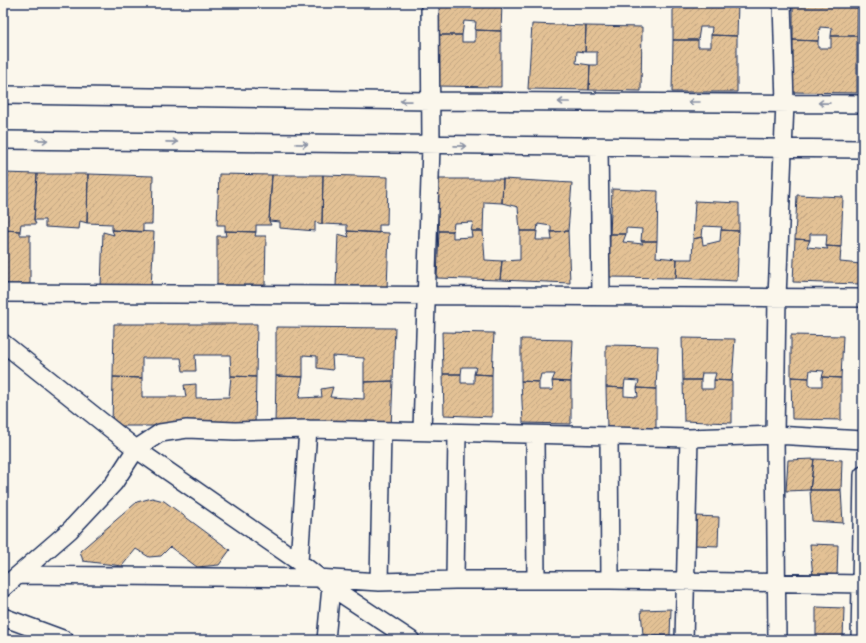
<svg xmlns="http://www.w3.org/2000/svg" width="866" height="643" font-family="'Balsamiq Sans',sans-serif">
<style>
.building{fill:url(#building-hatch);stroke:#1b2f5e}
.lines{fill:none;stroke-linecap:round;stroke-linejoin:round}
.street-casing{stroke:#1b2f5e;stroke-width:20}
.street{stroke:#fbf7ec;stroke-width:17}
.oneway{stroke:#8b93a5}
</style>
<defs>
<pattern id="building-hatch" width="6" height="6" patternUnits="userSpaceOnUse"><rect width="6" height="6" fill="#e3c195"/><path d="M-1 1l2-2M0 6l6-6M5 7l2-2" fill="none" stroke="#c2a683"/></pattern>
</defs>
<rect width="100%" height="100%" fill="#fbf7ec"/>
<filter id="ink" filterUnits="userSpaceOnUse"><feTurbulence type="fractalNoise" baseFrequency=".025" numOctaves="2"/><feDisplacementMap in="SourceGraphic" scale="8" xChannelSelector="R" yChannelSelector="G"/><feConvolveMatrix kernelMatrix="1 2 1 2 8 2 1 2 1" color-interpolation-filters="sRGB"/></filter>
<g filter="url(#ink)">
<path class="building" d="M437 3H502L501 31 475 30 476 22 464 21 462 35H437Z
M673 3H738L737 36 711 35 712 27H700L698 40H673Z
M793 3H858L857 36H831L832 28 820 27 818 41 793 40Z
M532 24 586 26 585 52 577 51 576 63 590 65 589 90 528 89Z
M586 26 642 27 641 91 589 90 590 65H597V52H585Z
M475 30 501 31V87L436 86 437 35H462V42H475Z
M711 35 737 36V92H672L673 40H698V47H711Z
M831 36H857V93L792 92 793 40 818 41V48H831Z
M3 173 37 174 34 220 36 224H21L20 231 3 230Z
M37 174H88L87 223 80 221 79 229 45 227V220H34Z
M88 174 153 176 152 224H143V232L112 230V224L87 223Z
M219 174 272 175 269 221 271 225H256V232L225 231V225H217Z
M272 175H323L322 224 315 222V231L280 228V222L269 221Z
M323 175 388 177 387 225H379V233L347 231V225L322 224Z
M434 179H503L502 203 484 202 483 231H471L473 222 454 223 453 231H439Z
M503 179 572 183 568 231 551 232V226L538 224 537 231H520L518 207 502 203Z
M612 189 658 191 657 241H641L642 229 626 228V234H610Z
M797 195 843 197 841 247 826 246 827 234H810V240L795 239Z
M695 201 739 203V231L721 230 722 227 703 226 702 237 693 239Z
M3 230 20 231V235H30V284H3Z
M112 230 154 232 151 288 101 286 103 232 114 235Z
M721 230 739 231 737 281 676 278 677 259H692L693 239 702 237 703 245 720 241Z
M225 231 256 232 255 236H266L265 286 217 285V236H226Z
M347 231 389 233 387 289 336 287 338 234 349 237Z
M439 231H453V238L472 237 471 231H483L485 260 502 261 500 280 437 278Z
M520 231H537L536 240H552L551 232 568 231 570 283 500 280 502 261 520 260Z
M610 234H626L623 242 643 244 641 241H657L656 257 677 259 676 278 609 277Z
M795 239 810 240 807 247 828 249 826 246 841 247 840 262 861 264 860 284 793 282Z
M861 264H863V284H860Z
M114 324H257L256 377 231 376 230 355H195L196 371H183L181 358H142V378L113 377Z
M276 327 395 328 393 381 364 382V358L332 356 333 370 317 368V356L303 355V377L276 376Z
M442 332 494 333 492 375 474 374 476 367H462L461 374H443Z
M791 335 843 336 841 378 822 377 824 371 810 370 809 378 791 377Z
M682 338 735 339 732 381 714 380 716 373H702L701 380H683Z
M521 339 573 340 571 382 552 381 555 374H541L539 382 521 381Z
M606 345 658 346 656 389 637 388 639 381 625 380 624 388 606 387Z
M443 374H461V383H474V374L492 375V417L444 415Z
M231 376 256 377 255 426H112L113 377 142 378V397H186L184 385 196 384V398L229 397Z
M276 376 303 377 299 398 322 397 321 389 333 387 330 397 364 399V382L393 381 391 428 275 424Z
M791 377 809 378V386H822V377L841 378V420L792 419Z
M683 380H701V389H714V380L732 381V423L684 421Z
M521 381 539 382V390H553L552 381 571 382V424L523 423Z
M606 387 624 388V396L638 397 637 388 656 389V430L607 429Z
M814 459 842 460 841 490H810Z
M814 459 810 490 786 491 788 460Z
M810 490H841L843 523 812 521Z
M152 498 164 501 230 550 219 565 197 567 170 547 161 556 149 557 136 549 122 566 83 561 80 551 137 502Z
M695 516 719 517 718 546 694 545Z
M810 544 838 545 837 577H813Z
M816 607 844 608 843 639 816 638Z
M671 609 670 636 643 635 641 610Z"/>
<g class="lines">
<defs>
<path id="street" d="M3 95 431 101 863 104
M3 140 863 149
M599 147 601 296
M3 293 863 298
M3 343 136 449 299 562 331 587 411 640
M422 431 431 146 430 3
M535 435 536 580
M609 436 610 580
M299 562 308 429
M19 575 317 578 379 582 455 580H610L863 584
M455 580 457 433
M379 582 382 432
M3 588 70 530 114 483 136 449 160 433 187 429 235 431 308 429 609 436 689 438 775 435 863 440
M3 617 65 640
M326 640 331 587
M684 640 689 438
M777 640 775 435 777 297 785 103 782 3
M860 640 863 475"/>
</defs>
<use href="#street" class="street-casing"/>
<use href="#street" class="street"/>
</g>
<defs><path id="oneway-shaft" d="M-6 0H5M1.5-3L5.5 0L1.5 3" fill="none" stroke-width="1.6" stroke-linecap="round" stroke-linejoin="round"/></defs>
<g class="oneway">
<use href="#oneway-shaft" transform="translate(406 101) rotate(-179)"/>
<use href="#oneway-shaft" transform="translate(564 102) rotate(-180)"/>
<use href="#oneway-shaft" transform="translate(694 102) rotate(-180)"/>
<use href="#oneway-shaft" transform="translate(824 103) rotate(-179)"/>
<use href="#oneway-shaft" transform="translate(42 140) rotate(1)"/>
<use href="#oneway-shaft" transform="translate(172 142) rotate(1)"/>
<use href="#oneway-shaft" transform="translate(302 144) rotate(1)"/>
<use href="#oneway-shaft" transform="translate(460 146) rotate(1)"/>
</g>
</g>
<rect width="866" height="643" fill="none" stroke="#fbf7ec" stroke-width="16"/>
<rect x="8" y="8" width="850" height="627" fill="none" stroke="#1b2f5e" stroke-width="1.5" filter="url(#ink)"/>
</svg>
